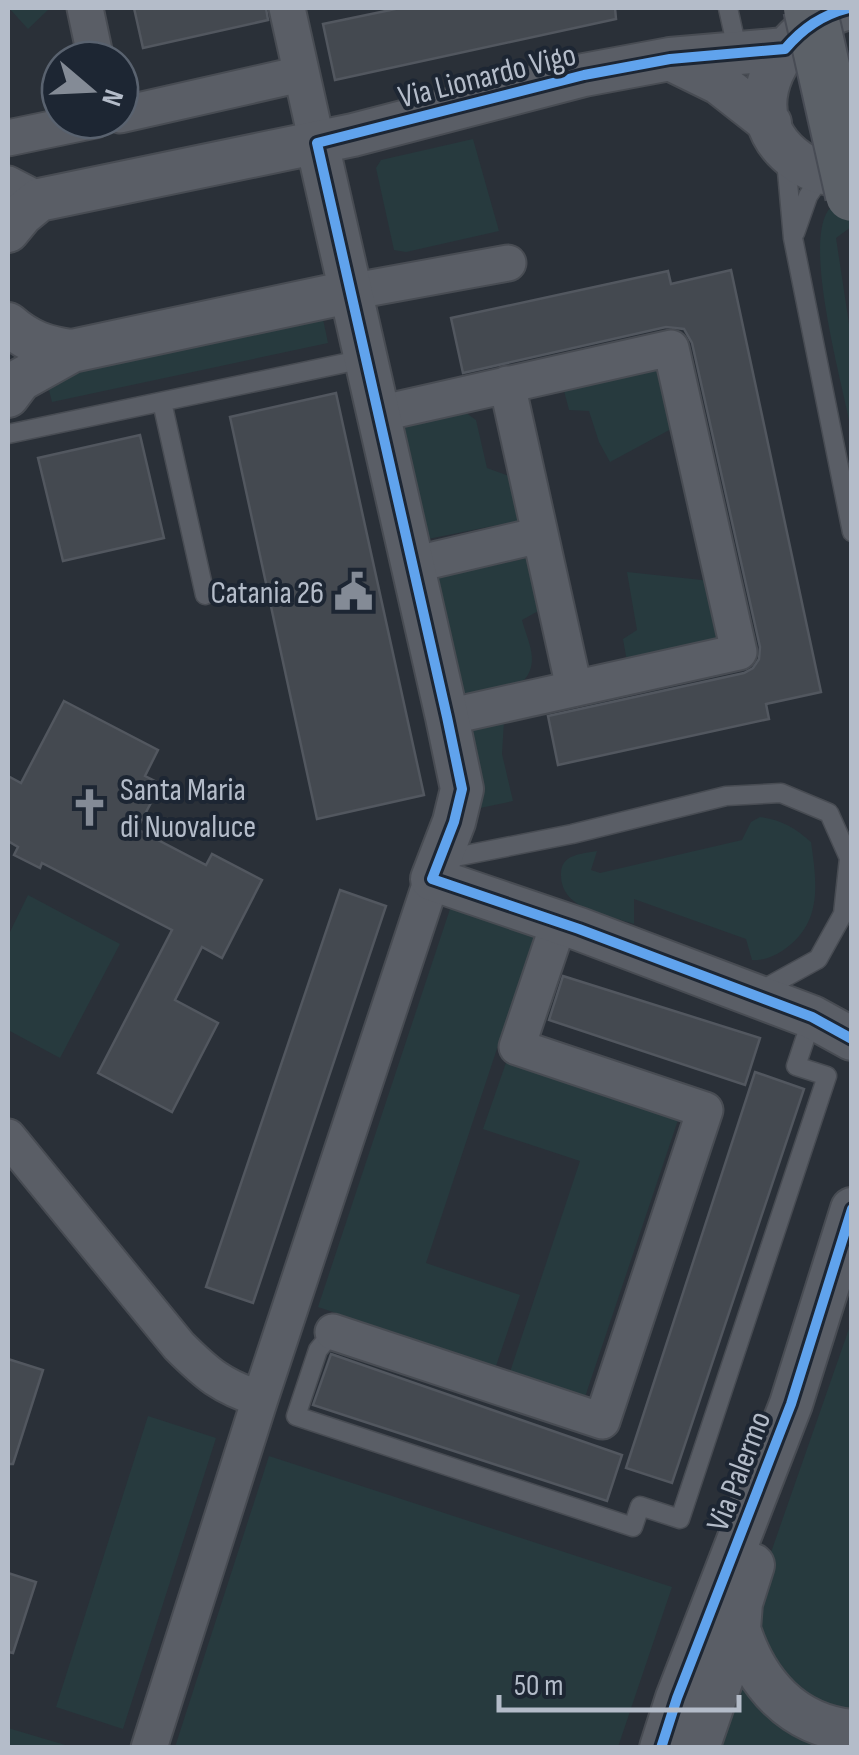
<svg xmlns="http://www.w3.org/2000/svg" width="859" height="1755" font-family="'Sofia Sans Condensed',sans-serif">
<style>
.green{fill:#273a3e}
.building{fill:#444950;stroke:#52575f;stroke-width:2.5}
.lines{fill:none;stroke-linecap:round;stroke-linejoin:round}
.service-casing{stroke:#484c53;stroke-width:21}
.minor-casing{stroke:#484c53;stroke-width:39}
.tertiary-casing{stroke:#484c53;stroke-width:46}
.service{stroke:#5a5e66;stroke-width:18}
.minor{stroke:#5a5e66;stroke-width:35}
.tertiary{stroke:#5a5e66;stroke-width:42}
.primary-bridge-casing{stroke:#484c55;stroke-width:56;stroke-linecap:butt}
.primary-bridge{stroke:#5c6168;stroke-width:52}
.cycleway-casing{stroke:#1d2633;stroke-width:16}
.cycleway{stroke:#60a3ed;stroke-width:10}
.labels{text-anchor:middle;stroke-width:8;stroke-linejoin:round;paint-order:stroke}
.street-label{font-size:32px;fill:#b4bcc9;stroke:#1d2633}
.poi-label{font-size:32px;fill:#b4bcc9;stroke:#1d2633;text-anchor:end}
</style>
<rect width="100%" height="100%" fill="#2a3038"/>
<path class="green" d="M9 8H49V9L28 29Z
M473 139 499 231 406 252 394 250 376 168 381 160Z
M851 200V227L836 238 851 337V429C842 382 806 255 826 214 831 204 841 202 851 200Z
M323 319 328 343 52 402 46 378Z
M658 362 673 428 610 462 599 442 589 411 569 410 562 383Z
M459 408 476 420 487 468 509 476 518 521 428 539 401 419Z
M527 558 540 610 522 620C525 632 532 647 532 659 531 695 489 694 463 699L436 578Z
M627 572 711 581 718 636 708 645 627 662 623 639 637 630Z
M504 721 502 754 513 801 480 808 468 725Z
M760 817C782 820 795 828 811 842 817 884 823 924 782 951 772 957 763 961 752 960L746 939 634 899V924C607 915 560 910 561 874 561 854 581 854 597 851L591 870 600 873 742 840 751 822Z
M28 895 120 944 60 1058 8 1030V936Z
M451 906 535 934 426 1263 520 1295 496 1366 318 1307Z
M509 1054 681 1111 585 1397 510 1372 580 1161 483 1129Z
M851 1323V1718L810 1705 754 1640 761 1581Z
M148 1416 216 1438 123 1729 56 1707Z
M269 1456 672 1587 618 1747H175Z
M738 1667 851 1748H711Z
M8 1728 72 1747H8Z"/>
<path class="building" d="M134 8H266L268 20 143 48Z
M400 8H615L616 19 335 80 323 24Z
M731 270 821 692 766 704 769 719 558 765 548 716 744 673 753 668 759 659 760 647 692 343 684 329 666 327 463 373 451 318 668 271 671 284Z
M336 393 424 795 317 819 230 417Z
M140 435 164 538 63 561 38 458Z
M64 701 158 750 145 776 161 784 137 829 206 865 212 854 262 880 222 958 202 947 175 1000 218 1023 172 1112 98 1073 172 930 42 863 40 868 14 855 18 847 8 841V776L21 783Z
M340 890 386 906 253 1303 206 1287Z
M563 976 760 1038 745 1085 549 1020Z
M755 1072 804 1089 672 1483 626 1468Z
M331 1354 622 1455 607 1501 313 1405Z
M8 1359 43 1370 13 1464H8Z
M8 1573 36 1582 13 1653 8 1652Z"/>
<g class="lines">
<defs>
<path id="service" d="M728 8 738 53
M786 160 793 238 852 532
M795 233 808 196 822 175
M162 402 205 595
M8 434 364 359
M440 860 572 834 726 796 781 793 829 813 849 858 843 914 818 959 771 985
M333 1332 318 1350 296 1416 633 1527 640 1506 680 1519 827 1076 796 1066 812 1018"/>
<path id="minor" d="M85 8 96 60
M287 8 317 143
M120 115 301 74
M8 138 95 120
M8 184 39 200
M349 292 508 263
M507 384 574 688
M378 414 671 348 739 652 447 717
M412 565 540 535
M8 1137 179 1346C207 1374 221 1386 260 1399
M333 1332 602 1421 705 1110 517 1047 559 922
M149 1748 260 1399 432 879"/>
<path id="tertiary" d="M849 8C782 25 728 113 799 162 816 173 832 177 852 173
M670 59 719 83 770 123
M317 143 447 717 462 789 454 822 432 879 579 929 812 1017 852 1039
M8 231 22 214 39 200 353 135 584 75 670 59 785 49
M8 324C27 341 46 348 72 351L349 292
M8 396 20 380 72 351
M739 1629C756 1683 792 1725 852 1731
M661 1748 677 1698 791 1404 852 1209
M698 1748 739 1629 741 1603 753 1565"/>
</defs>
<use href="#service" class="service-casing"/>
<use href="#minor" class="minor-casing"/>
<use href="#tertiary" class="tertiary-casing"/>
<use href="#service" class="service"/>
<use href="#minor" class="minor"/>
<use href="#tertiary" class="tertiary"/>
<defs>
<path id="primary-bridge" d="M810 8 852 195"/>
</defs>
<use href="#primary-bridge" class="primary-bridge-casing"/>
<use href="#primary-bridge" class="primary-bridge"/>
<defs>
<path id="cycleway" d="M849 8C822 15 803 28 785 49L670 59 584 75 317 143 447 717 462 789 454 822 432 879 579 929 812 1017 852 1039
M661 1748 677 1698 791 1404 852 1209"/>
</defs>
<use href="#cycleway" class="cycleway-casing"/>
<use href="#cycleway" class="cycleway"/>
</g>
<defs>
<symbol id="civic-bare" viewBox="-9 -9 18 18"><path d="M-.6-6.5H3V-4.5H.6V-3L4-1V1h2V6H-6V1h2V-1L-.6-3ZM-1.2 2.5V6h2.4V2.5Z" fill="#848b96" stroke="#1d2633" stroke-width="2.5" paint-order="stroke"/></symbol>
<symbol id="church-bare" viewBox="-9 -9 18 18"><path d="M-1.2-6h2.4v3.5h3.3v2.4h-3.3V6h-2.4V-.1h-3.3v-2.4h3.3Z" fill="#848b96" stroke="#1d2633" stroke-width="2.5" paint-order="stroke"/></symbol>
</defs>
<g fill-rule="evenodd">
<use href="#civic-bare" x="326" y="564" width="55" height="55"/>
<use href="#church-bare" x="62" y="780" width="55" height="55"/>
</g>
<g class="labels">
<g class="street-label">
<text transform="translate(487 75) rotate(-14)" y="11">Via Lionardo Vigo</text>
<text transform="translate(738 1471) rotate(-69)" y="11">Via Palermo</text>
</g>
<g class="poi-label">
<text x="324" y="603">Catania 26</text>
<text x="120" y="800" text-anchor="start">Santa Maria<tspan x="120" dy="37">di Nuovaluce</tspan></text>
</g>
</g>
<rect width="859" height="1755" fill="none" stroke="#b4bcc9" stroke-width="20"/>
<g transform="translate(90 90) rotate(109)"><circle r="48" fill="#1d2633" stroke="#59626f" stroke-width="2.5"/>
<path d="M0-8L18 38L0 25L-18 38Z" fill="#848b96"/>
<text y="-15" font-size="28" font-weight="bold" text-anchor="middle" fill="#b4bcc9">N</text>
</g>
<path d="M499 1695v15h240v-15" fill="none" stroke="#b4bcc9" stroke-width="5"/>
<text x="514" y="1695" font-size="30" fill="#b4bcc9" stroke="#1d2633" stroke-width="8" paint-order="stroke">50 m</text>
</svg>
